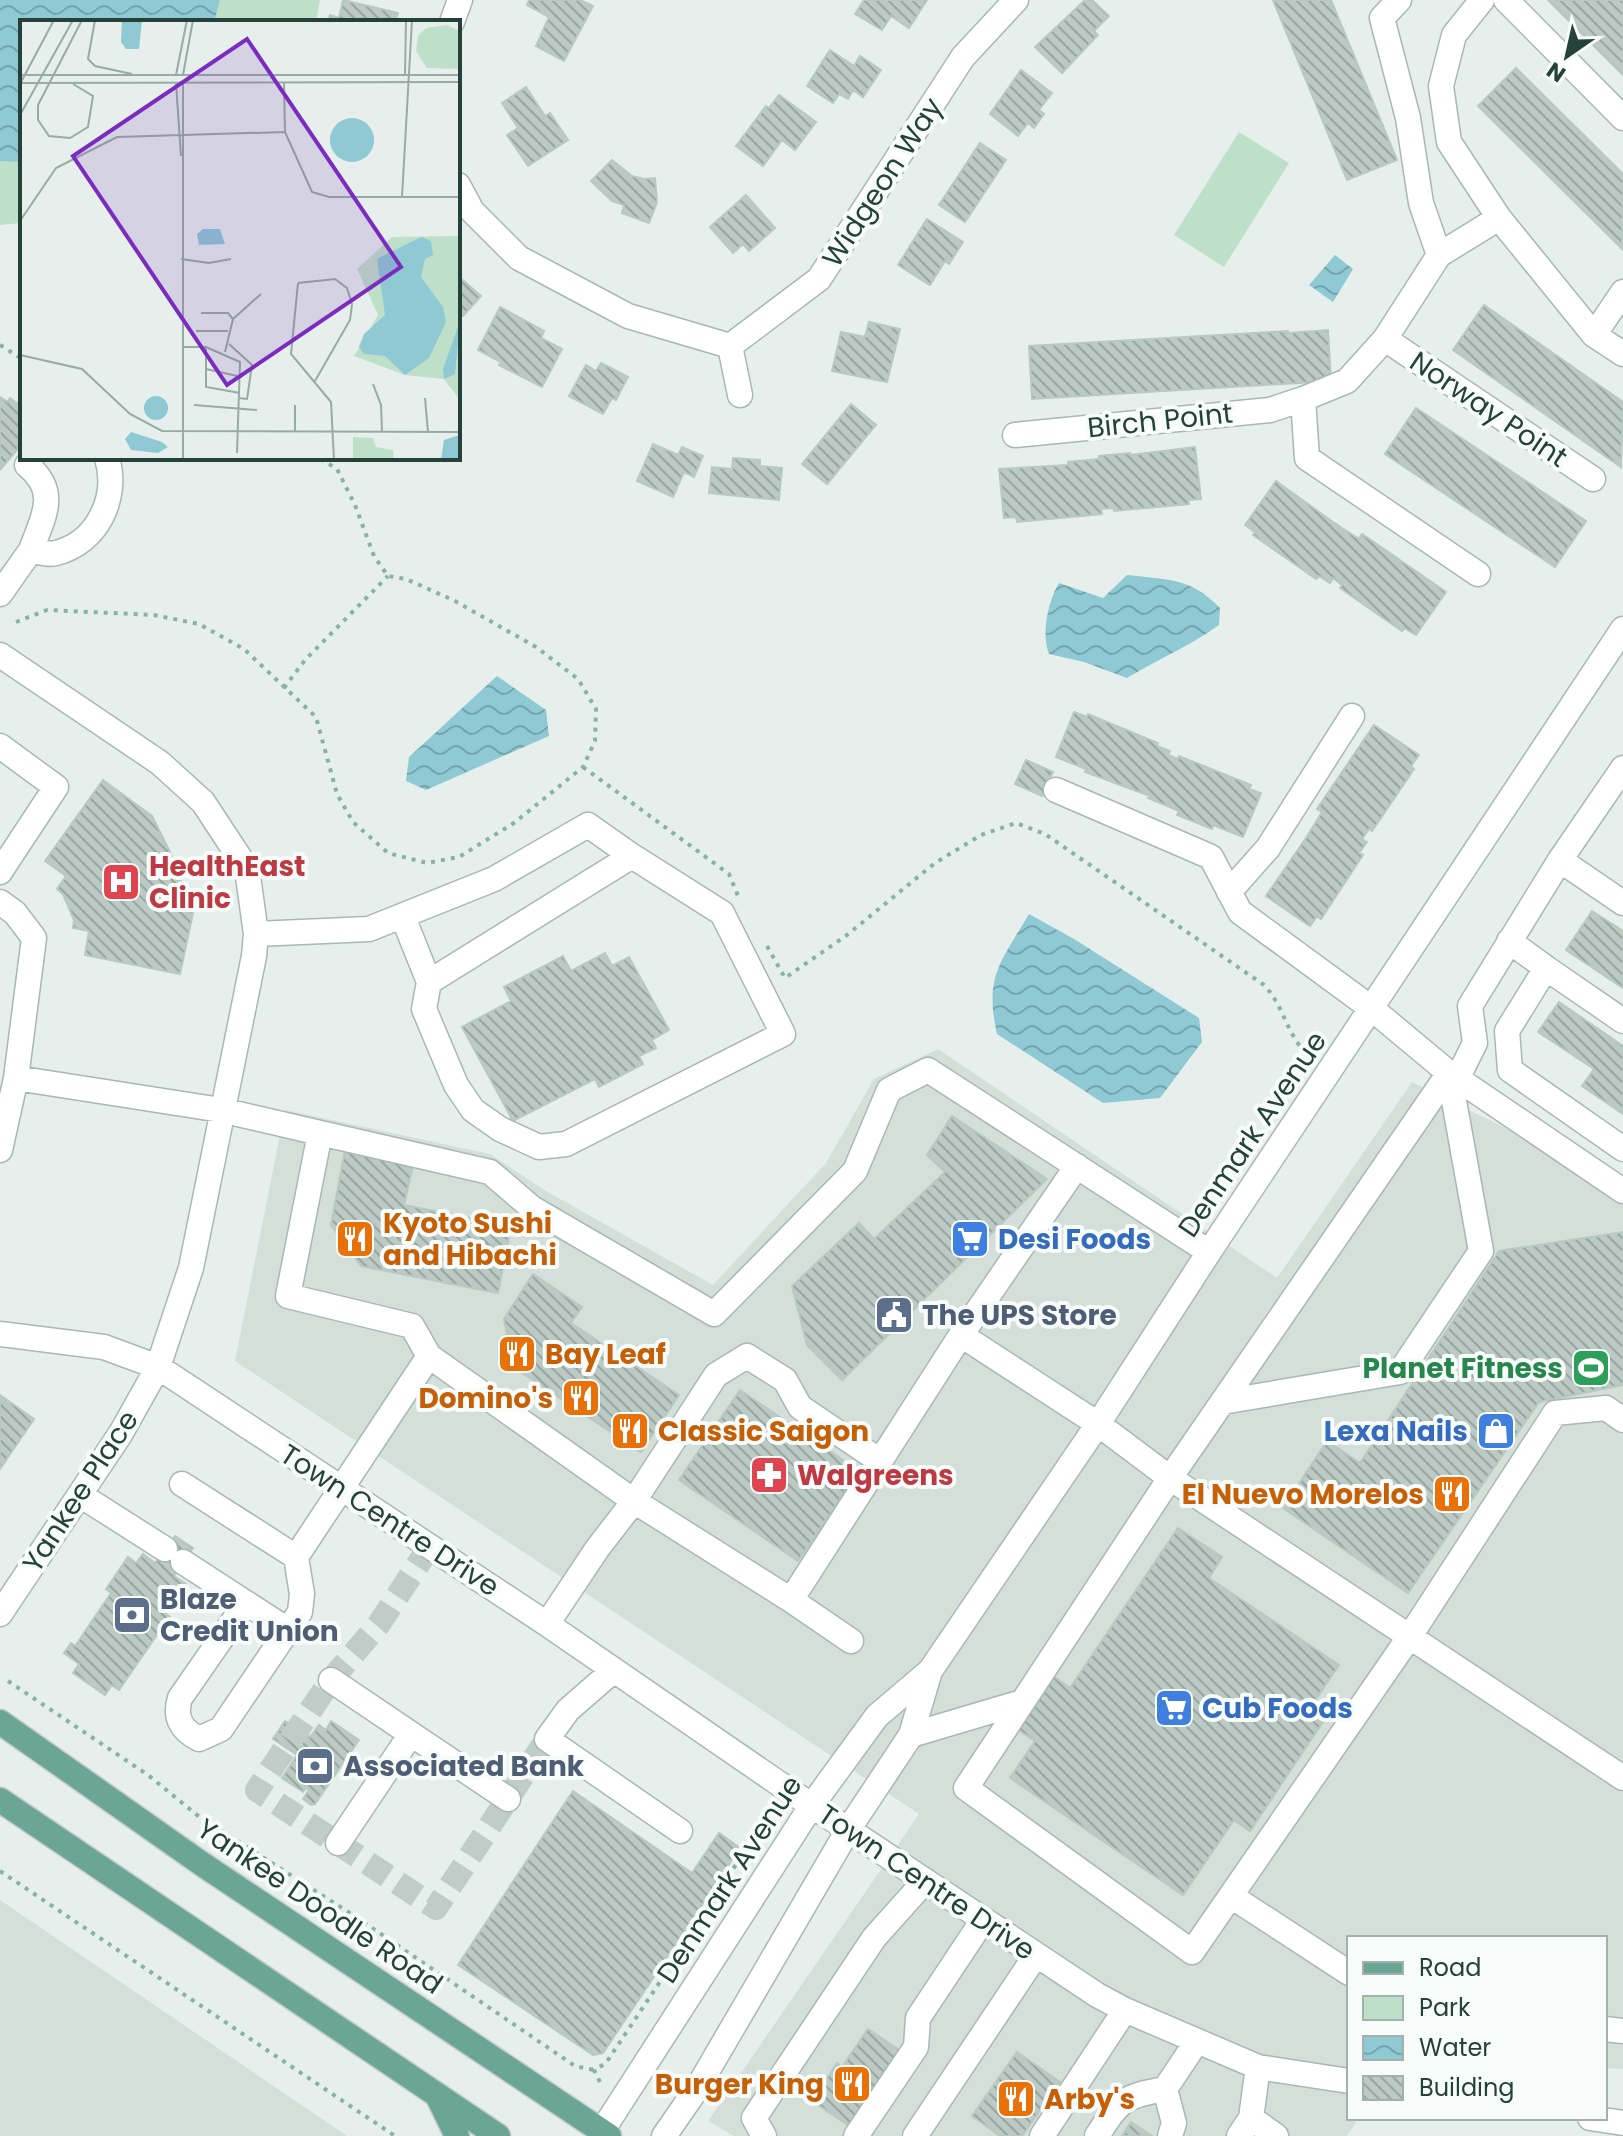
<svg xmlns="http://www.w3.org/2000/svg" width="1623" height="2136" font-family="Poppins,sans-serif">
<style>
.built{fill:#d4dfda}
.green{fill:#bfe0c8}
.water{fill:url(#water-waves)}
.building{fill:url(#building-back-hatch);stroke:#b8c9c2;stroke-width:2}
.lines{fill:none;stroke-linecap:round;stroke-linejoin:round}
.minor-tunnel{stroke:#bfccc8;stroke-width:24;stroke-dasharray:24 12;stroke-linecap:butt}
.minor-casing{stroke:#a8b8b2;stroke-width:27}
.major-casing{stroke:#c2cac8;stroke-width:27}
.path{stroke:#86b3a5;stroke-width:4;stroke-dasharray:4 6;stroke-linecap:butt}
.minor{stroke:#fff;stroke-width:24}
.major{stroke:#6aa596;stroke-width:24}
.labels{text-anchor:middle;stroke-width:8;stroke-linejoin:round;paint-order:stroke}
.street-label{font-size:28px;fill:#24423a;stroke:#f7fbf9}
.health-label{font-size:28px;font-weight:bold;fill:#be3a42;stroke:#f7fbf9;text-anchor:start}
.food-label{font-size:28px;font-weight:bold;fill:#c56008;stroke:#f7fbf9;text-anchor:start}
.shop-label{font-size:28px;font-weight:bold;fill:#366cbe;stroke:#f7fbf9;text-anchor:start}
.service-label{font-size:28px;font-weight:bold;fill:#4e5e75;stroke:#f7fbf9;text-anchor:start}
.leisure-label{font-size:28px;font-weight:bold;fill:#27864d;stroke:#f7fbf9;text-anchor:end}
.inset-road{fill:none;stroke:#98aaa4;stroke-width:2}
.view{fill:#7b2cbf;fill-opacity:0.15;stroke:#7b2cbf;stroke-width:4}
.inset-edge{fill:none;stroke:#24423a;stroke-width:4}
</style>
<defs>
<pattern id="water-waves" width="16" height="10" patternUnits="userSpaceOnUse" patternTransform="scale(2)"><rect width="16" height="10" fill="#8ec9d4"/><path d="M0 5q4-4 8 0t8 0" fill="none" stroke="#74a5ad"/></pattern>
<pattern id="building-back-hatch" width="6" height="6" patternUnits="userSpaceOnUse" patternTransform="scale(2)"><rect width="6" height="6" fill="#bbcac4"/><path d="M-1 5l2 2M0 0l6 6M5-1l2 2" fill="none" stroke="#98a6a0"/></pattern>
</defs>
<rect width="100%" height="100%" fill="#e6efeb"/>
<path class="built" d="M938 1049 1277 1278 1412 1082 1623 1186V2069L1605 2068V1938H1349V2118H1359L1347 2136H734L708 2121 919 1814 235 1361 285 1110 490 1154 546 1191 713 1285 826 1163 874 1079Z
M0 1900 347 2136H0Z"/>
<path class="green" d="M0 0H320L316 22H22V223L0 225Z
M1239 132 1289 163 1224 267 1174 235Z"/>
<path class="water" d="M0 0H220L214 22H22V162L0 161Z
M1335 255 1353 269 1333 302 1309 285Z
M1127 575C1168 580 1190 577 1220 608L1219 625C1190 646 1158 659 1127 678L1084 662 1049 654C1041 634 1048 601 1059 583L1103 598Z
M497 676 546 710 549 736 426 790 406 781 409 757Z
M1029 914 1074 939 1199 1018 1202 1042 1160 1098 1103 1103 997 1034C984 976 1001 962 1029 914Z"/>
<path class="building" d="M343 0 398 13 395 22H328L330 15 339 18Z
M529 0H580L593 6 564 61 536 46 549 17 527 5Z
M864 0H927L909 28 891 16 882 30 855 14Z
M1085 0H1092L1109 16 1094 31 1098 35 1062 73 1035 47Z
M1273 0H1331L1397 160 1347 180Z
M1548 0H1623V75Z
M830 50 854 66 860 56 881 70 863 97 853 90 848 99 839 94 833 103 807 86Z
M1516 68 1623 174 1622 249 1478 106Z
M1021 70 1052 93 1039 110 1044 114 1034 128 1028 123 1018 136 990 114Z
M526 87 545 116 550 113 568 140 528 166 507 135 518 128 502 103Z
M779 95 816 122 795 150 782 140 763 166 736 146 766 106 769 108Z
M980 143 1006 160 965 222 939 205Z
M612 160 632 176 644 179 655 178 657 202 649 223 622 213 624 205 612 201 591 181Z
M746 195 775 228 749 251 743 244 733 253 710 227Z
M927 219 963 242 949 264 945 261 930 285 898 265Z
M458 276 481 296 463 316 460 314 458 317Z
M1484 305 1623 402 1621 467 1453 350Z
M500 307 544 331 541 338 562 349 542 387 499 365 501 362 478 350Z
M869 322 900 329 887 382 832 371 841 332 865 337Z
M1328 330 1331 381 1032 399 1029 346 1288 331V333Z
M601 363 628 377 616 400 612 398 603 414 569 396 586 365 596 371Z
M0 397 8 402 10 398 22 407V444L0 470Z
M851 404 876 425 827 484 802 464Z
M1416 408 1586 521 1555 567 1385 454Z
M653 444 678 455 682 447 703 456 694 477 684 472 673 497 637 481Z
M1195 447 1201 499 1188 500 1189 504 1114 511 1113 508 1101 509 1102 514 1017 522 1016 517 1004 518 999 469 1068 465V462L1099 459V456L1130 453V455Z
M733 458 760 460V466L782 468 779 500 709 493 712 467 732 469Z
M1276 481 1333 522 1359 539 1362 534 1446 592 1416 635 1404 628 1402 631 1340 588 1342 585 1333 578 1330 583 1319 576 1316 579 1253 535 1255 532 1245 525Z
M1074 712 1087 717 1088 714 1158 743 1157 746 1170 751 1168 755 1178 759 1179 756 1251 785 1249 789 1261 793 1243 837 1213 825 1212 829 1177 815 1179 811 1148 798 1150 796 1085 772 1086 769 1056 757Z
M1374 725 1419 755 1411 766 1414 769 1372 831 1369 829 1362 839 1367 842 1359 853 1363 855 1321 919 1317 916 1310 926 1266 896 1306 838 1322 812 1317 809Z
M1026 760 1053 772 1042 796 1015 784Z
M103 780 152 816 170 852 193 913 180 974 85 955 89 931 73 928 74 920 63 894 57 889 66 876 45 861Z
M1592 911 1623 931V988L1566 950Z
M605 953 612 966 629 957 669 1030 652 1040 656 1048 639 1056 643 1064 599 1087 595 1079 513 1121 462 1027 511 1001 504 987 563 956 571 971Z
M1559 1002 1623 1046V1114L1582 1086 1594 1069 1538 1032Z
M952 1116 1047 1179 842 1380 807 1345 792 1286 859 1223 874 1239 945 1172 927 1155Z
M345 1150 413 1165 404 1205 511 1226 498 1293 361 1266 331 1225Z
M1623 1232V1385L1539 1402 1408 1593 1283 1508 1327 1441 1360 1463 1499 1251Z
M533 1274 582 1307 571 1323 679 1395 641 1452 513 1367 504 1319Z
M740 1390 859 1471 798 1561 679 1480Z
M0 1395 34 1419 0 1469Z
M1178 1528 1222 1557 1209 1578 1339 1665 1314 1702 1329 1713 1250 1831 1234 1820 1183 1895 1010 1778 1035 1741 1014 1727 1050 1674 1070 1688Z
M175 1536 193 1548 174 1576 186 1584 180 1593 176 1590 162 1611 173 1619 163 1634 159 1632 119 1690 112 1685 105 1695 73 1673 79 1664 64 1653 71 1643 75 1646 111 1593 106 1589 128 1557 136 1563 143 1554 155 1563Z
M285 1721 310 1737 319 1725 326 1730 331 1721 359 1740 315 1804 311 1805 303 1799 309 1790 306 1788 303 1792 282 1778 297 1755 273 1739Z
M573 1791 692 1873 719 1833 740 1848 603 2053 593 2055 458 1965Z
M868 2029 902 2052 851 2127 812 2101 837 2063 842 2067Z
M1017 2052 1060 2082 1022 2136H1000L972 2116Z
M1131 2122 1152 2136H1122Z"/>
<g class="lines">
<path class="minor-tunnel" d="M430 1546 379 1624 331 1680 257 1790 436 1908 547 1739"/>
<defs>
<path id="minor" d="M1399 0 1382 18 1408 118 1421 203 1439 255
M1482 0 1454 35 1441 86 1449 142 1499 218 1594 335 1623 354
M1506 0 1623 118
M452 22 460 0
M458 185 472 211 519 258 628 316 730 346
M1594 335 1623 292
M1385 339 1593 479
M730 346 819 279 963 57 1016 0
M730 346 740 395
M1015 435 1270 410 1303 399
M27 465C60 492 43 517 31 550
M1478 574 1307 458 1303 399 1347 381 1385 339 1439 255 1499 218
M0 594 31 550C39 552 48 555 56 553 97 543 119 498 107 458
M0 655 160 763 203 802 247 869 256 934 254 956 191 1268 158 1367 121 1433 0 1614
M0 746 56 787 0 872
M1056 790 1211 857 1240 912 1371 1008 1449 1073 1623 1191
M1560 860 1623 768
M1229 892 1268 848 1352 716
M0 902 15 913 34 938 16 1078
M256 934 369 929 494 879 588 825 632 856 429 982 403 917
M1509 941 1546 968 1507 1031 1510 1070 1623 1149
M1546 968 1623 1021
M429 982 424 1009 456 1085 473 1110 500 1129 539 1147 566 1144 783 1034 722 913 632 856
M1449 1073 1170 1478 966 1788 1192 1952 1410 1636 1555 1413 1606 1408 1623 1420
M1457 1079 1475 1043 1470 1006 1560 860 1623 903
M320 1133 490 1172 532 1208 714 1314 855 1171 889 1090 928 1070 1209 1252
M0 1150 16 1078 221 1110 320 1133 288 1296 412 1326 429 1356
M0 1334 104 1347 158 1367 547 1624 784 1787 1097 1995 1125 2010 1258 2067 1349 2081
M961 1335 1077 1166
M1222 1402 1400 1372 1481 1251 1449 1073
M182 1484 296 1557
M80 1495 165 1549
M183 1562 246 1603 180 1698C174 1717 181 1730 199 1739L221 1729 300 1612 302 1594 296 1557 429 1356 634 1501 716 1375 747 1356 785 1380 800 1407 880 1461
M791 1600 851 1641
M246 1603 288 1630
M547 1624 597 1549 634 1501 791 1600 961 1335 1098 1424 1170 1478 1623 1778
M614 1670 568 1710 547 1739 680 1831
M331 1680 411 1734 338 1843
M411 1734 508 1799
M911 1735 1022 1702
M1231 1896 1349 1973
M1605 2029 1623 2031
M1165 2089 1174 2123 1170 2136
M1251 2118 1276 2136
M1590 2118 1623 2123
M602 2131 812 1805 877 1716 930 1671 1098 1424 1209 1252 1623 629
M664 2136 698 2087 848 1830 911 1735 930 1671
M764 2136 754 2118 874 1938 925 1881
M856 2136 916 2047 918 2018 983 1920
M915 2136 1036 1955
M1042 2136 1125 2010
M1097 2136C1119 2101 1123 2096 1165 2089L1197 2041
M1239 2136 1251 2118 1258 2067"/>
<path id="major" d="M0 1722 202 1864 609 2136
M0 1800 498 2136
M438 2097 457 2136"/>
</defs>
<use href="#minor" class="minor-casing"/>
<use href="#major" class="major-casing"/>
<path class="path" d="M0 345 22 359
M16 622 47 610 154 615 199 624 244 649 316 717 337 794 353 822 388 853 427 863 459 857 514 823 583 767 595 741 596 709 578 679 536 647 453 600 406 579 388 576 374 556 355 505 337 469 319 458
M284 688 305 660 388 576
M583 767 729 874 738 896
M767 946 785 978 847 935 935 863 981 835 1016 823 1045 834 1264 985C1282 1003 1286 1031 1304 1051
M8 1681 148 1775 197 1815 356 1917 575 2066 594 2070
M0 1871 395 2136
M600 2082 594 2070 606 2063 711 1905 757 1830"/>
<use href="#minor" class="minor"/>
<use href="#major" class="major"/>
</g>
<defs>
<symbol id="hospital-square" viewBox="-11 -11 22 22"><rect x="-9" y="-9" width="18" height="18" rx="4" fill="#e0444e" stroke="#f7fbf9"/><path d="M-5-5h3v3.5h4V-5h3V5h-3V1.5h-4V5h-3Z" fill="#fff"/></symbol>
<symbol id="restaurant-square" viewBox="-11 -11 22 22"><rect x="-9" y="-9" width="18" height="18" rx="4" fill="#e8710a" stroke="#f7fbf9"/><path d="M-5-6h1v4h1v-4h1v4h1v-4h1v5L-1.5 .5V6h-2V.5L-5-1ZM5-6V6H3V1.5H1.5Q1.5-4 5-6Z" fill="#fff"/></symbol>
<symbol id="supermarket-square" viewBox="-11 -11 22 22"><rect x="-9" y="-9" width="18" height="18" rx="4" fill="#3f7fe0" stroke="#f7fbf9"/><path d="M-6-5.5h2.5l.6 2H6L4.5 2H-2.5L-4.4-4H-6ZM-1.5 3.2a1.3 1.3 0 1 0 .1 0ZM3 3.2a1.3 1.3 0 1 0 .1 0Z" fill="#fff"/></symbol>
<symbol id="civic-square" viewBox="-11 -11 22 22"><rect x="-9" y="-9" width="18" height="18" rx="4" fill="#5c6f8a" stroke="#f7fbf9"/><path d="M-.6-6.5H3V-4.5H.6V-3L4-1V1h2V6H-6V1h2V-1L-.6-3ZM-1.2 2.5V6h2.4V2.5Z" fill="#fff"/></symbol>
<symbol id="stadium-square" viewBox="-11 -11 22 22"><rect x="-9" y="-9" width="18" height="18" rx="4" fill="#2e9e5b" stroke="#f7fbf9"/><path d="M0-5a6.5 5 0 1 0 0 10a6.5 5 0 1 0 0-10ZM-3.5-1.8h7v3.6h-7Z" fill="#fff"/></symbol>
<symbol id="shop-square" viewBox="-11 -11 22 22"><rect x="-9" y="-9" width="18" height="18" rx="4" fill="#3f7fe0" stroke="#f7fbf9"/><path d="M-5-2.5h2.3a2.7 3.5 0 0 1 5.4 0H5L5.5 6h-11ZM-1.5-2.5h3a1.5 2.3 0 0 0-3 0Z" fill="#fff"/></symbol>
<symbol id="pharmacy-square" viewBox="-11 -11 22 22"><rect x="-9" y="-9" width="18" height="18" rx="4" fill="#e0444e" stroke="#f7fbf9"/><path d="M-2-6h4v4h4v4h-4v4h-4v-4h-4v-4h4Z" fill="#fff"/></symbol>
<symbol id="bank-square" viewBox="-11 -11 22 22"><rect x="-9" y="-9" width="18" height="18" rx="4" fill="#5c6f8a" stroke="#f7fbf9"/><path d="M-6-4H6V4H-6ZM0-2.3a2.3 2.3 0 1 0 0 4.6a2.3 2.3 0 1 0 0-4.6Z" fill="#fff"/></symbol>
</defs>
<g fill-rule="evenodd">
<use href="#hospital-square" x="99" y="860" width="44" height="44"/>
<use href="#restaurant-square" x="333" y="1217" width="44" height="44"/>
<use href="#supermarket-square" x="948" y="1217" width="44" height="44"/>
<use href="#civic-square" x="872" y="1293" width="44" height="44"/>
<use href="#restaurant-square" x="495" y="1332" width="44" height="44"/>
<use href="#stadium-square" x="1569" y="1346" width="44" height="44"/>
<use href="#restaurant-square" x="559" y="1376" width="44" height="44"/>
<use href="#restaurant-square" x="608" y="1409" width="44" height="44"/>
<use href="#shop-square" x="1474" y="1409" width="44" height="44"/>
<use href="#pharmacy-square" x="747" y="1453" width="44" height="44"/>
<use href="#restaurant-square" x="1430" y="1472" width="44" height="44"/>
<use href="#bank-square" x="110" y="1593" width="44" height="44"/>
<use href="#supermarket-square" x="1152" y="1686" width="44" height="44"/>
<use href="#bank-square" x="293" y="1744" width="44" height="44"/>
<use href="#restaurant-square" x="830" y="2062" width="44" height="44"/>
<use href="#restaurant-square" x="994" y="2077" width="44" height="44"/>
</g>
<g class="labels">
<g class="street-label">
<text transform="translate(882 182) rotate(-57)" y="10">Widgeon Way</text>
<text transform="translate(1489 409) rotate(34)" y="10">Norway Point</text>
<text transform="translate(1160 420) rotate(-6)" y="10">Birch Point</text>
<text transform="translate(1252 1134) rotate(-56)" y="10">Denmark Avenue</text>
<text transform="translate(80 1491) rotate(-57)" y="10">Yankee Place</text>
<text transform="translate(390 1520) rotate(33)" y="10">Town Centre Drive</text>
<text transform="translate(729 1879) rotate(-57)" y="10">Denmark Avenue</text>
<text transform="translate(927 1882) rotate(34)" y="10">Town Centre Drive</text>
<text transform="translate(320 1906) rotate(34)" y="10">Yankee Doodle Road</text>
</g>
<g class="health-label">
<text x="149" y="876">HealthEast<tspan x="149" dy="32">Clinic</tspan></text>
<text x="797" y="1485">Walgreens</text>
</g>
<g class="food-label">
<text x="383" y="1233">Kyoto Sushi<tspan x="383" dy="32">and Hibachi</tspan></text>
<text x="545" y="1364">Bay Leaf</text>
<text x="553" y="1408" text-anchor="end">Domino's</text>
<text x="658" y="1441">Classic Saigon</text>
<text x="1424" y="1504" text-anchor="end">El Nuevo Morelos</text>
<text x="824" y="2094" text-anchor="end">Burger King</text>
<text x="1044" y="2109">Arby's</text>
</g>
<g class="shop-label">
<text x="998" y="1249">Desi Foods</text>
<text x="1468" y="1441" text-anchor="end">Lexa Nails</text>
<text x="1202" y="1718">Cub Foods</text>
</g>
<g class="service-label">
<text x="922" y="1325">The UPS Store</text>
<text x="160" y="1609">Blaze<tspan x="160" dy="32">Credit Union</tspan></text>
<text x="343" y="1776">Associated Bank</text>
</g>
<g class="leisure-label">
<text x="1563" y="1378">Planet Fitness</text>
</g>
</g>
<g transform="translate(20 20)">
<rect width="440" height="440" fill="#e6efeb"/>
<path d="M440 216V380L424 359 385 355 334 336 358 295 337 249 372 217Z" fill="#bfe0c8"/>
<path d="M427 5 440 11V49L407 48 396 31 398 16 406 8ZM333 417 353 418 356 427 373 430 374 440H333Z" fill="#bfe0c8"/>
<path d="M102 0H122L119 29H106L101 22ZM310 120a22 22 0 1 1 44 0a22 22 0 1 1-44 0ZM183 209H200L205 224 179 225 177 214ZM401 217 411 221 413 235 405 239 401 257 423 287 426 302 409 338 385 355 365 336 344 334 339 327 344 314 365 295 357 239ZM440 301 435 354 424 359 423 349ZM124 388a12 12 0 1 1 24 0a12 12 0 1 1-24 0ZM111 412 142 422 148 427 138 433 111 430 105 419ZM440 415V440H421L424 420Z" fill="#8ec9d4"/>
<path class="inset-road" d="M75 0 68 39 75 46 112 54M385 54 386 0M0 55H440M156 55 167 0M163 55 173 0M0 63 440 62M156 63 161 136M163 63V440M264 63 265 112 292 172 309 177H440M0 64 34 0M53 64 73 76 68 107 50 118 29 116 18 100V85L62 0M0 95 53 0M382 177 392 0M0 201 36 148 97 117 265 112M161 239 189 243 211 239M278 263 271 334 311 382 314 440M278 263 315 259 327 268 332 284 330 300 295 361M181 293H208L213 299 205 332M213 299 241 274M176 311H208M209 324 232 345 227 379 219 378M162 327H186L220 342 217 433M186 327V367L220 373M0 335 62 349 110 394 142 411 440 412M186 349 222 357M353 364 361 385 362 412M405 378 408 412M174 385 237 390M275 385V412"/>
<path class="view" d="M227 19 381 247 207 365 53 136Z"/>
<rect width="440" height="440" class="inset-edge"/>
</g>
<rect x="1347" y="1936" width="260" height="184" fill="#f7fbf9" stroke="#a3b1ad" stroke-width="2"/>
<rect x="1363" y="1962" width="40" height="12" fill="#6aa596" stroke="#a3b1ad" stroke-width="2"/>
<text x="1419" y="1976" font-size="24" fill="#24423a">Road</text>
<rect x="1363" y="1996" width="40" height="24" fill="#bfe0c8" stroke="#a3b1ad" stroke-width="2"/>
<text x="1419" y="2016" font-size="24" fill="#24423a">Park</text>
<rect x="1363" y="2036" width="40" height="24" fill="url(#water-waves)" stroke="#a3b1ad" stroke-width="2"/>
<text x="1419" y="2056" font-size="24" fill="#24423a">Water</text>
<rect x="1363" y="2076" width="40" height="24" fill="url(#building-back-hatch)" stroke="#a3b1ad" stroke-width="2"/>
<text x="1419" y="2096" font-size="24" fill="#24423a">Building</text>
<g transform="translate(1567 56) rotate(214)" stroke="#f7fbf9" stroke-width="6" paint-order="stroke">
<path d="M0-6L14 30L0 20L-14 30Z" fill="#24423a"/>
<text y="-12" font-size="22" font-weight="bold" text-anchor="middle" fill="#24423a">N</text>
</g>
</svg>
